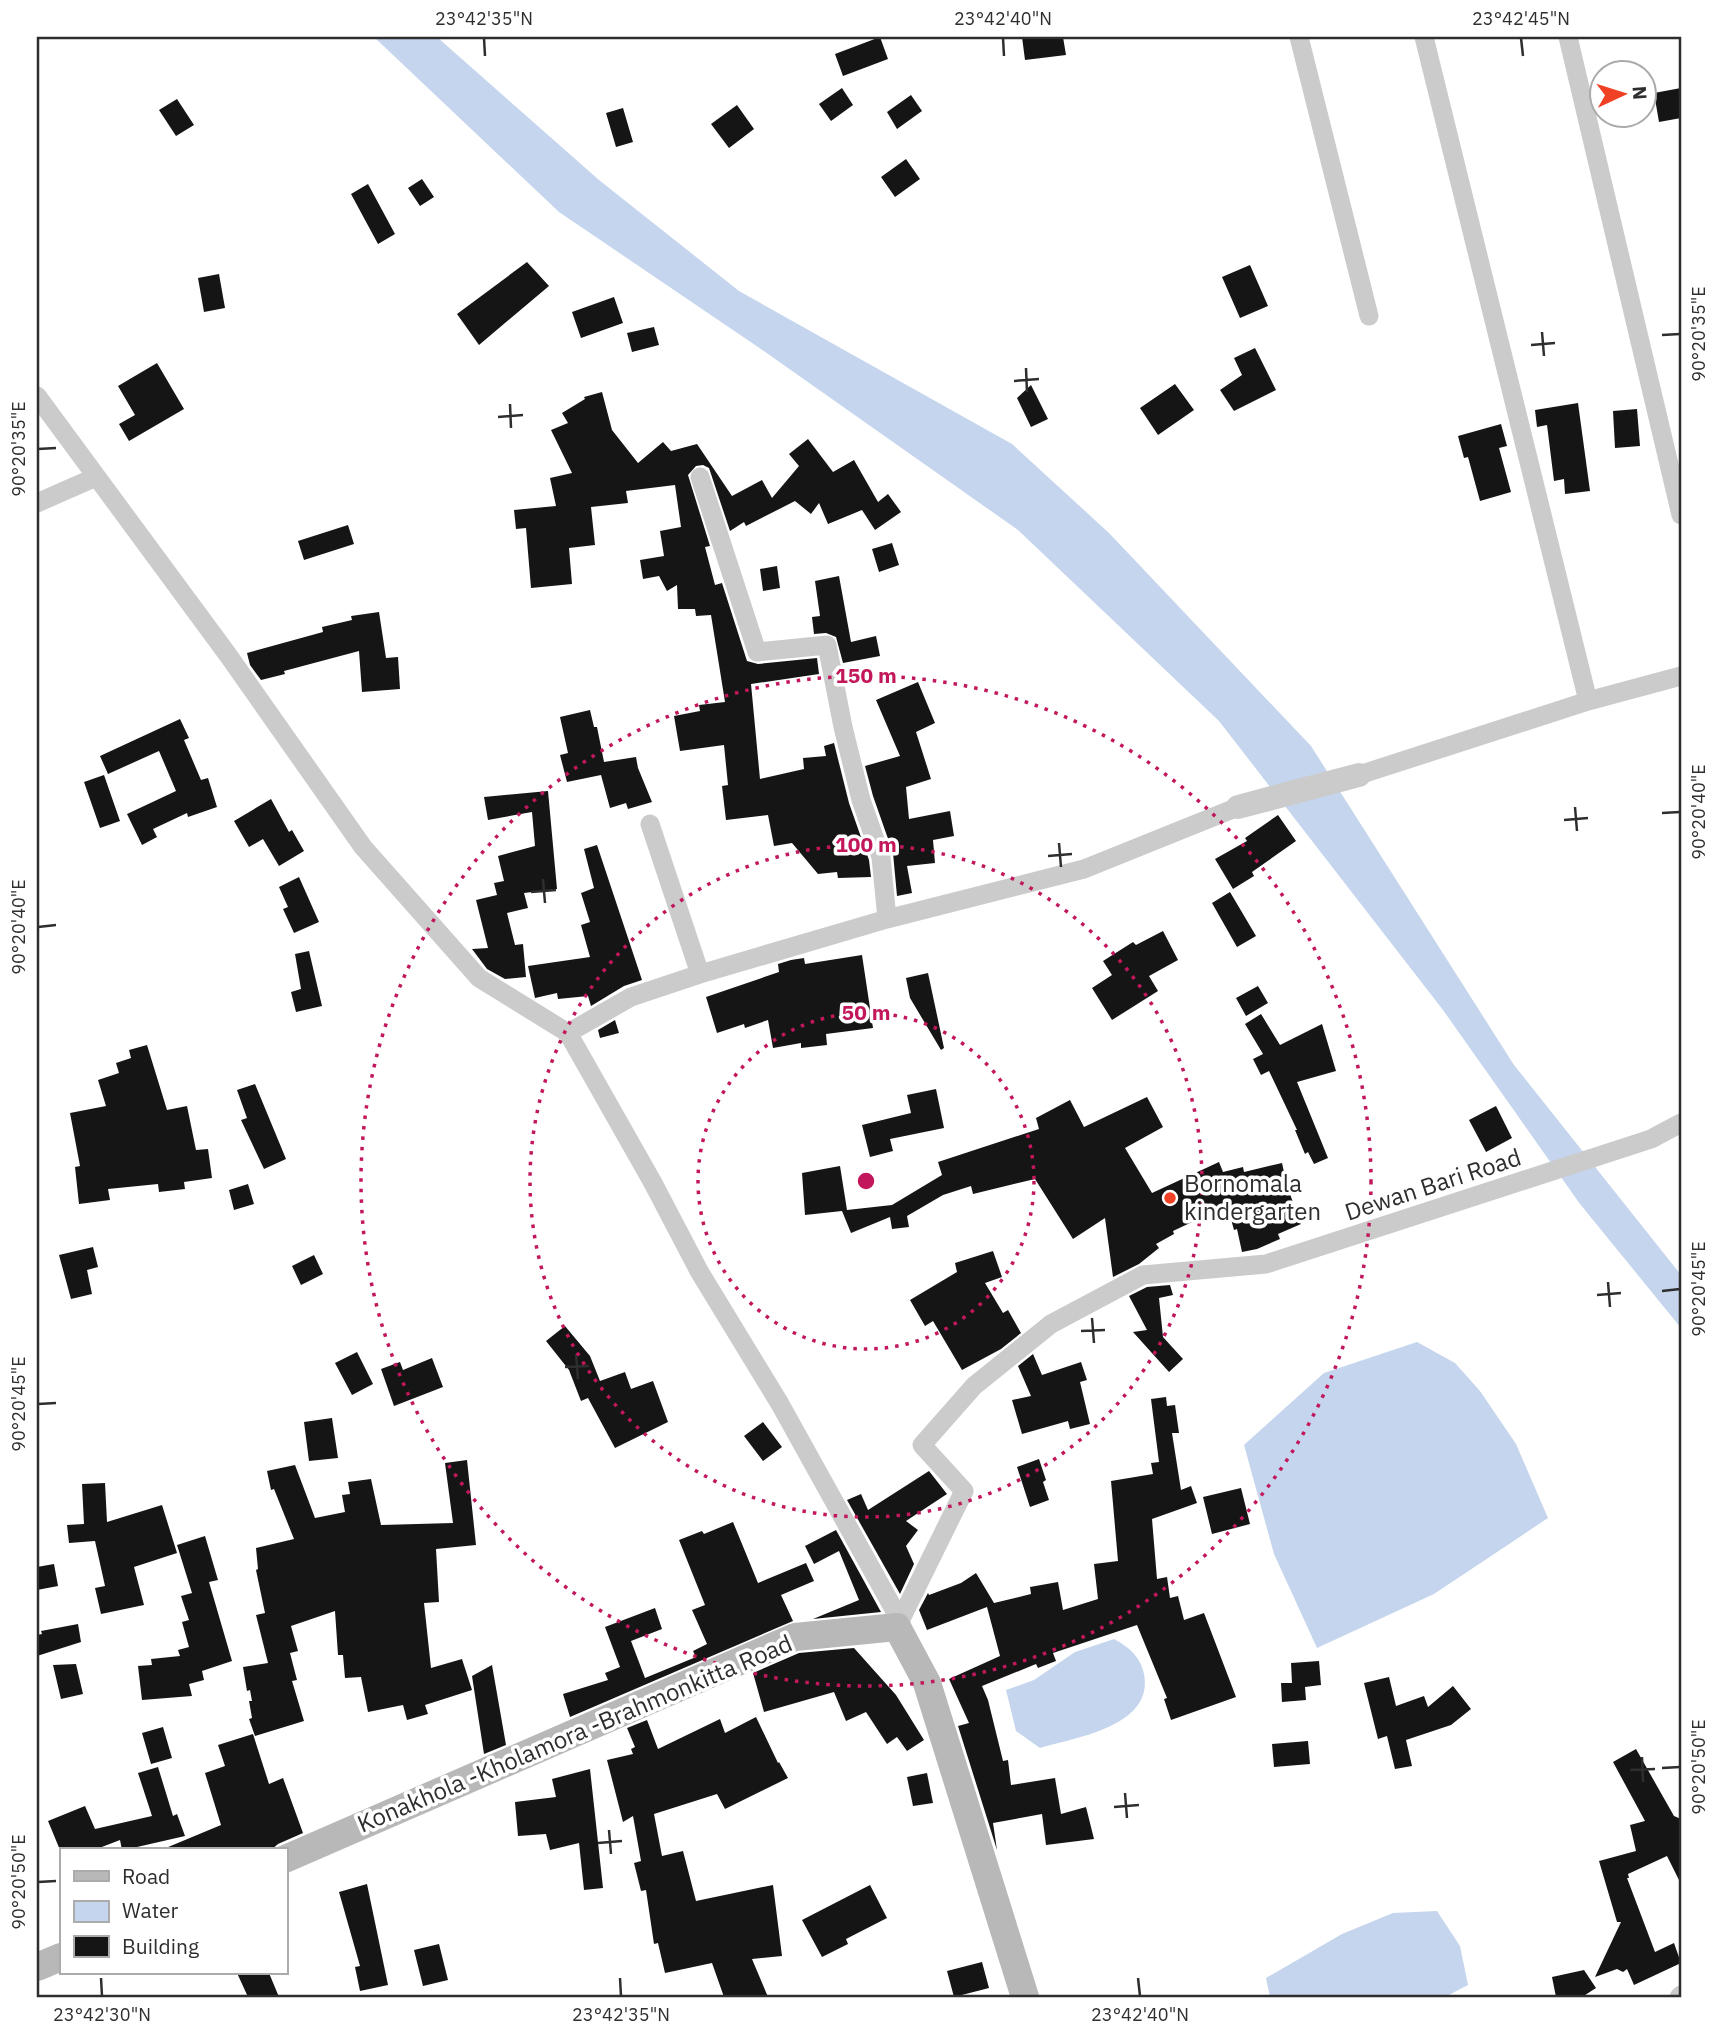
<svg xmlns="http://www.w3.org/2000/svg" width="1718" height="2034" font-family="'IBM Plex Sans',sans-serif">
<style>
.water{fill:#c5d5ed}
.building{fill:#151515}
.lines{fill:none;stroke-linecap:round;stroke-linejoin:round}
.minor{stroke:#cbcbcb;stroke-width:19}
.tertiary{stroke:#cbcbcb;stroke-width:24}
.secondary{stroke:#b8b8b8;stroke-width:28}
.ticks{fill:none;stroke:#2e2e2e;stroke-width:2.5}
.ring{fill:none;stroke:#c2185b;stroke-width:3.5;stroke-dasharray:3.5 7}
.poi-dot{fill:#f04124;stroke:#fff;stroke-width:2.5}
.labels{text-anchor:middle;stroke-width:7;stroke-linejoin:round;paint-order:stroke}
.poi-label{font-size:24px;fill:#2e2e2e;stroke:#fff;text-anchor:start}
.street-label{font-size:24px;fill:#2e2e2e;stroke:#fff}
.centre{fill:#c2185b;stroke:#fff;stroke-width:3.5}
.ring-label{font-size:21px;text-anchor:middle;font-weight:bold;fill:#c2185b;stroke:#fff;stroke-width:7;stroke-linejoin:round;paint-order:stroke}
.neatline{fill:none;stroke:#2e2e2e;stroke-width:2.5}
.ticks-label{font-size:18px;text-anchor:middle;fill:#2e2e2e}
</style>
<rect width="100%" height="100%" fill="#fff"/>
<path class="water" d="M374 37H437L599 180 739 291 1012 444 1109 533 1311 746 1514 1065 1681 1275V1328L1580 1204 1443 1010 1219 721 1018 530 758 347 559 212Z
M1417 1342 1455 1363 1480 1391 1516 1444 1548 1518 1434 1594 1317 1648 1274 1554 1244 1445 1324 1373Z
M1114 1639C1130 1648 1140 1656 1144 1674 1154 1726 1077 1737 1040 1748L1016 1731 1006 1690 1034 1680 1075 1652Z
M1437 1911 1460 1946 1468 1985 1445 1997H1270L1266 1978 1342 1934 1393 1913Z"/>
<path class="building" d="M880 37 888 59 843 76 835 54Z
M1022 37H1063L1066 55 1025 60Z
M842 88 853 105 831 121 819 104Z
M1681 88V118L1659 122 1654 93Z
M911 95 922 111 897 129 887 112Z
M177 99 194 125 176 136 159 110Z
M737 105 754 129 729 148 711 124Z
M623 108 633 142 616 147 606 113Z
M906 159 920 179 895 197 881 177Z
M422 179 434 197 420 206 408 188Z
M368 184 395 234 378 244 351 194Z
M527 262 549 286 479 345 457 314Z
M1250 265 1268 306 1240 318 1222 277Z
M219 274 225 308 204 312 198 278Z
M614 297 623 323 581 338 572 312Z
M654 327 659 345 632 352 627 333Z
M1255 348 1276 390 1234 411 1220 390 1242 375 1234 358Z
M157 363 184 409 129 441 119 424 135 415 118 386Z
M1175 384 1194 410 1158 435 1140 408Z
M1031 385 1048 419 1031 427 1017 398Z
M602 392 612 430 638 463 663 442 671 451 697 444 732 496 762 480 772 498 799 466 789 454 808 439 833 472 854 460 878 502 888 494 901 512 875 530 862 510 828 524 819 503 811 514 795 501 746 526 744 522 730 531 709 468 703 465 696 466 688 475 710 546 705 547 715 585 722 583 747 661 758 664 817 658 819 674 751 684 760 779 804 769 803 758 826 756 824 746 834 743 849 803 869 860 871 877 838 878 837 872 818 874 792 843 774 846 768 815 726 820 722 786 728 785 724 745 680 751 674 716 700 711 699 705 725 702 711 615 696 616 695 609H678L677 585 667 591 659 576 643 579 640 560 664 556 660 531 681 527 675 485 626 491 628 503 591 507 595 545 569 548 572 584 531 588 526 528 516 529 514 510 556 506 550 478 572 473 551 430 568 423 562 413 585 399 584 397Z
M1578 403 1590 491 1565 494 1564 479 1554 481 1547 425 1537 427 1535 410Z
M1637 409 1640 446 1615 448 1613 411Z
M1501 424 1507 446 1499 448 1511 492 1480 501 1468 457 1464 458 1458 436Z
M348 525 354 544 304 560 298 541Z
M892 543 899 565 879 572 872 549Z
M777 566 780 588 763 591 760 569Z
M839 576 851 642 876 636 880 656 843 663 836 637 826 633 814 634 812 617 820 616 815 581Z
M379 612 386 658 398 657 400 689 362 692 359 651 284 671 285 674 261 680 250 665 247 653 323 632 322 627 352 620 351 616Z
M918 682 935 723 916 732 931 779 906 787 909 819 950 811 954 836 933 840 935 863 907 866 912 893 897 896 893 853 873 796 865 766 900 756 876 700Z
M590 710 594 727H597L604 762 636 757 638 768 652 802 628 809 626 803 610 808 601 775 567 782 560 755 568 753 560 717Z
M180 719 189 738 184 740 201 780 208 778 217 807 188 817 187 813 153 829 157 837 142 845 127 814 176 791 159 751 108 774 100 756Z
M104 775 120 821 100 828 84 782Z
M548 791 557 889 524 893 528 908 507 913 515 945 523 944 526 977 505 979 487 969 472 949 488 948 476 900 497 895 494 883 504 881 498 856 535 846 532 812 488 820 484 797Z
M271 799 289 832 292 830 304 851 279 866 263 839 249 847 234 821Z
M1278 815 1296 841 1252 872 1254 876 1233 889 1215 859 1247 841 1245 838Z
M597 845 642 980 624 986 591 1006 588 996 558 999 557 993 535 998 528 966 590 957 581 925 590 922 581 893 594 888 584 849Z
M299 877 319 922 294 933 283 909 288 907 279 887Z
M1230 892 1256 936 1237 947 1212 903Z
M1163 931 1178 960 1149 976 1158 991 1112 1020 1092 988 1112 975 1103 961 1133 942 1136 945Z
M309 951 322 1006 296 1012 291 992 301 989 295 954Z
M862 955 873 1028 826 1034 827 1045 801 1048V1043L773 1048 768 1020 745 1028 744 1024 717 1033 706 997 779 972 778 964 791 960 804 958 805 964Z
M928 973 944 1048 941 1050 910 998 906 978Z
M1258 986 1268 1003 1246 1016 1236 998Z
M1261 1014 1280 1045 1322 1024 1336 1071 1297 1082 1328 1158 1314 1164 1308 1152 1305 1154 1295 1130H1297L1269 1071 1261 1075 1253 1059 1263 1054 1245 1024Z
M615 1020 619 1033 600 1038 598 1030Z
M147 1045 167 1110 187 1106 196 1150 208 1149 212 1178 184 1182 185 1189 159 1192 158 1184 108 1189 110 1200 79 1204 75 1167 80 1166 70 1113 106 1106 98 1080 119 1073 116 1063 131 1058 129 1050Z
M255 1084 286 1159 264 1169 241 1120 247 1118 237 1090Z
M936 1089 944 1128 890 1139 893 1151 870 1157 862 1125 911 1113 907 1095Z
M1147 1097 1163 1127 1125 1148 1152 1193 1219 1162 1223 1172 1243 1167 1244 1172 1282 1163 1287 1186 1301 1224 1278 1234 1280 1239 1257 1249 1242 1252 1237 1229 1234 1230 1229 1212 1226 1213 1224 1207 1173 1231 1174 1234 1156 1244 1159 1248 1139 1264 1113 1277 1105 1218 1073 1239 1035 1179 973 1194 971 1186 943 1195 907 1216 909 1227 892 1229 890 1217 851 1233 842 1211 805 1215 802 1173 840 1166 847 1210 892 1205 942 1175 938 1162 1039 1129 1036 1118 1070 1100 1084 1127Z
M1496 1106 1512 1138 1486 1152 1469 1120Z
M248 1184 254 1204 234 1210 229 1190Z
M93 1247 98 1267 87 1270 92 1294 71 1299 59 1255Z
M993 1251 1002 1277 985 1283 1003 1313 1008 1310 1021 1333 1001 1349 962 1370 933 1321 925 1326 910 1300 957 1272 955 1263Z
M314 1255 323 1274 301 1285 292 1266Z
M1170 1285 1173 1295 1159 1298 1163 1337 1183 1359 1169 1372 1133 1332 1147 1330 1129 1296 1147 1287Z
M565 1326 590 1356 600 1381 625 1372 631 1389 653 1381 668 1422 615 1448 588 1398 581 1401 569 1370 546 1341Z
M357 1352 373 1384 352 1395 335 1363Z
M1033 1354 1042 1375 1081 1362 1087 1380 1080 1382 1090 1424 1070 1429 1068 1421 1022 1434 1012 1400 1031 1396 1018 1366Z
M432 1358 443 1387 394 1406 381 1369 400 1362 403 1370Z
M1166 1397 1167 1406 1175 1405 1179 1433H1172L1181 1490 1191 1486 1197 1503 1152 1519 1157 1579 1167 1577 1170 1598 1178 1596 1184 1620 1204 1613 1236 1697 1171 1720 1164 1699 1167 1698 1137 1625 1053 1653 1056 1661 1038 1668 1036 1664 982 1686 988 1700 1003 1761 1008 1760 1011 1785 1055 1778 1061 1814 1086 1807 1094 1839 1046 1845 1042 1814 993 1823 997 1850 958 1726 969 1723 949 1679 1000 1656 987 1607 927 1630 919 1610 928 1593 929 1595 961 1583 976 1573 994 1603 1031 1594 1030 1587 1058 1582 1063 1610 1098 1599 1094 1564 1118 1561 1111 1481 1153 1474 1151 1463 1159 1462 1151 1399Z
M332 1418 338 1458 309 1461 304 1422Z
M763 1422 782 1447 763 1461 744 1436Z
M1039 1459 1046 1480 1043 1482 1049 1500 1030 1507 1017 1467Z
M467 1460 476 1545 436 1549 439 1602 424 1603 431 1668 462 1659 472 1690 425 1705 428 1714 407 1720 403 1705 368 1712 361 1677 345 1678 343 1655H338L335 1611 291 1626 298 1651 290 1653 297 1680 292 1681 304 1721 255 1736 249 1719 252 1718 249 1701H252L250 1690 247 1691 243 1667 268 1663 256 1615 265 1613 256 1570 258 1569 256 1548 294 1539 274 1489 271 1490 267 1471 295 1465 315 1518 345 1512 342 1495 350 1494 348 1482 371 1479 381 1525 453 1523 445 1463Z
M929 1471 947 1494 906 1521 918 1530 906 1546 914 1564 900 1594 847 1500 861 1494 868 1510Z
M105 1483 107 1522 162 1505 177 1553 134 1567 144 1605 101 1614 95 1588 105 1586 95 1541 69 1543 67 1525 84 1524 82 1484Z
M1241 1488 1250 1524 1212 1534 1203 1497Z
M733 1522 758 1583 806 1563 814 1581 781 1595 793 1621 570 1717 563 1694 608 1680 605 1673 620 1667 605 1627 655 1608 662 1629 631 1641 645 1678 696 1657 693 1651 707 1644 692 1610 705 1605 679 1540 702 1531 704 1534Z
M836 1530 881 1612 813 1619 859 1600 839 1551 814 1564 805 1546Z
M205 1536 218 1580 209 1582 232 1661 202 1671 204 1680 189 1684 192 1696 142 1700 138 1666 152 1665 151 1659 180 1656 178 1650 189 1647 182 1622 189 1620 181 1596 192 1593 177 1545Z
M54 1564 58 1586 37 1590V1567Z
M78 1624 81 1642 37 1656V1635L42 1634 41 1631Z
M854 1648 896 1695 924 1740 907 1751 897 1737 887 1744 866 1712 846 1721 834 1692 764 1712 753 1673 799 1653Z
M1319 1661 1321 1685 1305 1687 1306 1700 1282 1702 1281 1683H1292L1291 1663Z
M76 1664 83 1694 61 1699 53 1665Z
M492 1665 506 1745 484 1754 472 1676Z
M1389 1677 1396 1706 1424 1696 1428 1707 1453 1686 1471 1709 1451 1725 1406 1740 1412 1766 1395 1769 1387 1736 1378 1739 1364 1683Z
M756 1717 778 1763 779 1762 788 1778 725 1809 717 1794 654 1814 662 1856 683 1851 696 1901 773 1885 782 1956 752 1959 768 1997H724L712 1963 665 1973 658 1943 654 1944 646 1890 641 1891 634 1863 641 1861 633 1816 623 1822 607 1760 633 1754 631 1749 635 1747 627 1728 647 1720 658 1749 720 1719 725 1733Z
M163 1727 172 1758 151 1764 142 1733Z
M253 1734 269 1784 283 1778 303 1833 278 1844 271 1850H161L221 1825 205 1773 225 1766 218 1745Z
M1308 1741 1310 1764 1274 1767 1272 1744Z
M1636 1749 1674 1816 1681 1819V1884L1667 1856 1628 1874 1629 1878H1627L1655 1952 1674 1943 1681 1963 1634 1985 1627 1969 1623 1972 1617 1969 1595 1977 1621 1922H1617L1599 1861 1636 1851 1630 1825 1645 1821 1613 1762Z
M158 1767 173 1816 177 1814 185 1836 124 1850H122L120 1840 94 1850H60L48 1821 85 1806 95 1829 152 1816 138 1773Z
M590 1769 603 1888 584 1890 579 1843 550 1850 546 1834 518 1836 515 1802 556 1797 552 1779Z
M927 1773 933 1803 913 1806 907 1777Z
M367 1884 388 1985 360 1991 355 1967 360 1966 339 1892Z
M870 1885 887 1918 846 1939 848 1944 822 1957 802 1920Z
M439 1944 448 1980 423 1986 414 1950Z
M982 1962 989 1988 954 1997 947 1971Z
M1584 1970 1596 1988 1582 1997H1556L1552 1977Z
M237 1973H269L279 1997H248Z"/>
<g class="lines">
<path class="minor" d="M1299 37 1369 316
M1424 37 1588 701
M1568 37 1681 515
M37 396 228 655 363 847 479 978 568 1033 653 1183 699 1271 780 1404 901 1622
M700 477 757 652 827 645 843 727 861 800 881 857 887 919
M37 503 96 477
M1359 775 1588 701 1681 676
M650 824 700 974
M568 1033 631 997 700 974 887 919 1084 869 1238 807
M897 1627 964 1491 922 1445 974 1386 1051 1324 1143 1275 1266 1264 1651 1139 1681 1123
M1679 1997 1681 1995"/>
<path class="tertiary" d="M1238 807 1359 775"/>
<path class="secondary" d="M285 1859 795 1637 897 1627 927 1683 1025 1997
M37 1967 61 1957"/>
</g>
<path class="ticks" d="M484 38 485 56M1003 38 1004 56M1521 38 1523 56M1542 332 1544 356M1662 335 1680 334M1531 345 1555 343M1026 368 1027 392M1014 381 1039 379M510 404 511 428M498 417 523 415M38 449 56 448M1575 807 1577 831M1662 813 1680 812M1564 820 1588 818M1059 843 1061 867M1048 856 1072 854M543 879 545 903M531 892 556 890M38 927 56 925M1608 1282 1610 1307M1662 1291 1680 1289M1597 1295 1621 1293M1092 1318 1094 1343M1081 1331 1105 1330M576 1354 578 1379M565 1367 589 1366M38 1404 56 1403M1642 1757 1643 1782M1662 1768 1680 1767M1630 1770 1655 1769M1125 1793 1127 1818M1114 1807 1139 1805M609 1830 611 1854M598 1843 622 1841M38 1882 56 1881M101 1978 102 1996M620 1978 621 1996M1138 1978 1140 1996"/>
<g class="ring">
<circle cx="866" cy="1181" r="168"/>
<circle cx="866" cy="1181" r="336"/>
<circle cx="866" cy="1181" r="505"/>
</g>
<circle class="poi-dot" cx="1170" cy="1198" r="7"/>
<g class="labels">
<g class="poi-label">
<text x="1184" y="1192">Bornomala<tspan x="1184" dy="28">kindergarten</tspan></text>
</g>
<g class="street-label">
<text transform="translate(1433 1185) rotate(-18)" y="8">Dewan Bari Road</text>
<text transform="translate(575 1734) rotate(-23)" y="8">Konakhola -Kholamora -Brahmonkitta Road</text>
</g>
</g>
<circle cx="866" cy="1181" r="10" class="centre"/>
<g class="ring-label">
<text x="866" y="683">150 m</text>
<text x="866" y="852">100 m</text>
<text x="866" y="1020">50 m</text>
</g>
<rect width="1718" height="2034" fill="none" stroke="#ffffff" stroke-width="77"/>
<rect x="60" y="1848" width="228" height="126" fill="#ffffff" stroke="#ababab" stroke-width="2"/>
<rect x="74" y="1871" width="35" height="10" fill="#b8b8b8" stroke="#ababab" stroke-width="2"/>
<text x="122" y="1884" font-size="21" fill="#2e2e2e">Road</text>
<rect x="74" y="1901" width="35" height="21" fill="#c5d5ed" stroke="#ababab" stroke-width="2"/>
<text x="122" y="1918" font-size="21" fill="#2e2e2e">Water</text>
<rect x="74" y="1936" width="35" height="21" fill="#151515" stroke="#ababab" stroke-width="2"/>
<text x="122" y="1954" font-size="21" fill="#2e2e2e">Building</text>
<g transform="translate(1623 94) rotate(86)"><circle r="33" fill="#ffffff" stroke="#ababab" stroke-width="2"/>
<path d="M0-5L12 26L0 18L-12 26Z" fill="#f04124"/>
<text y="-10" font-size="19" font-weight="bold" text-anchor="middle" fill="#2e2e2e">N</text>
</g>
<rect x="38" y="38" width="1642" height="1958" class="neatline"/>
<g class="ticks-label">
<text x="484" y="25">23°42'35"N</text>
<text x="1003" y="25">23°42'40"N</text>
<text x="1521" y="25">23°42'45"N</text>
<text transform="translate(1699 334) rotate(-90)" y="6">90°20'35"E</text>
<text transform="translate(19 449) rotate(-90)" y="6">90°20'35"E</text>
<text transform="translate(1699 812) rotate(-90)" y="6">90°20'40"E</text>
<text transform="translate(19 927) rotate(-90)" y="6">90°20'40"E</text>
<text transform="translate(1699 1289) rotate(-90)" y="6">90°20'45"E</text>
<text transform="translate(19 1404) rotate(-90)" y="6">90°20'45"E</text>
<text transform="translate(1699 1767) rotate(-90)" y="6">90°20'50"E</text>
<text transform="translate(19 1882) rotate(-90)" y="6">90°20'50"E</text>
<text x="102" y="2021">23°42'30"N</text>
<text x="621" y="2021">23°42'35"N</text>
<text x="1140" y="2021">23°42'40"N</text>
</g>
</svg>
